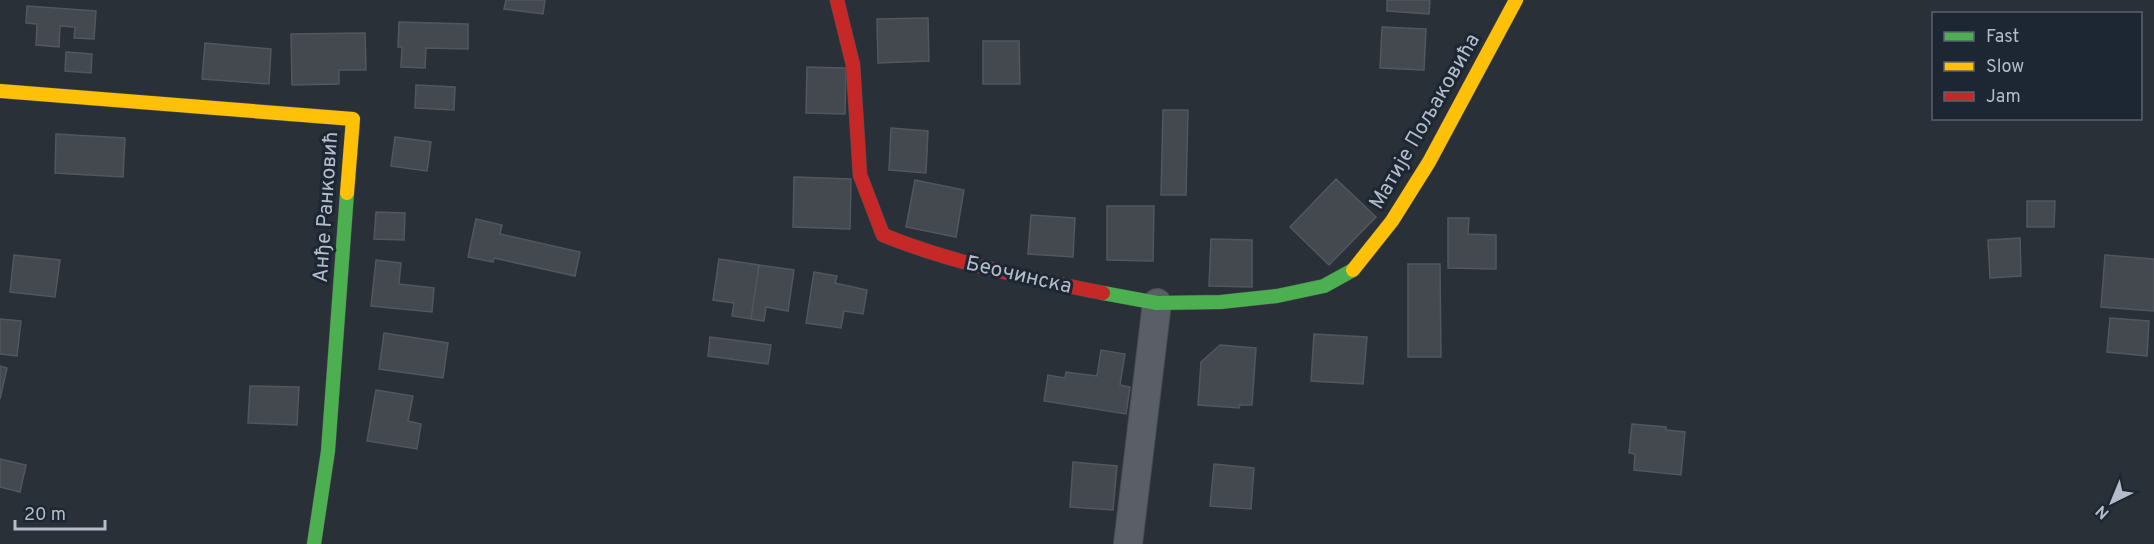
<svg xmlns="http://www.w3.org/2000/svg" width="2154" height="544" font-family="Overpass,sans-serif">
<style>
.building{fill:#444950;stroke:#52575f;stroke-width:1.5}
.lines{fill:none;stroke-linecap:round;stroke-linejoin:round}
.street-casing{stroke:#484c53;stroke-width:30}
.fast-casing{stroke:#484c53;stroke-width:15}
.slow-casing{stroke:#484c53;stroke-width:15}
.jam-casing{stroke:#484c53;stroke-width:15}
.street{stroke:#5a5e66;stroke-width:28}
.fast{stroke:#4caf50;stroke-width:14}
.slow{stroke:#ffc107;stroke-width:14}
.jam{stroke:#c62828;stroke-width:14}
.labels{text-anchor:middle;stroke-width:6;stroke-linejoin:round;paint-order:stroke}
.street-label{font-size:21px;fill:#b4bcc9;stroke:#1d2633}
</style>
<rect width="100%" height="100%" fill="#2a3038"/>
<path class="building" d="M506 0H545L543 14 504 9Z
M1387 0H1430L1429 14 1387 11Z
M27 6 96 11 94 39 74 38 75 27 60 26 59 47 36 45 37 24 26 23Z
M928 18 929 61 878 63 877 19Z
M399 22 468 24V49L426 48 425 68 401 67 402 47H398Z
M1382 27 1426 29 1424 70 1380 68Z
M365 33 366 70H339V84L292 85 291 34Z
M983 41H1019L1020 84H983Z
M205 43 271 49 269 84 202 79Z
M66 52 92 54 91 73 65 71Z
M807 67 846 68 845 114 806 113Z
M416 85 455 87 454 110 415 108Z
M1163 110H1188L1186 195H1161Z
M891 128 928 131 926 173 889 170Z
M56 134 125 138 123 177 55 173Z
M395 137 431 142 427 171 391 166Z
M794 177 851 179 850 229 793 227Z
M1336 179 1376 217 1329 265 1290 227Z
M915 180 964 190 956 237 906 227Z
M2027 201H2055L2054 227H2027Z
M1107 206H1154L1153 261 1107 260Z
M376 212 405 213 404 240 374 239Z
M1031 215 1075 218 1073 257 1028 254Z
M1448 218H1469L1468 234 1496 235V269L1448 268Z
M476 219 502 225 500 234 580 252 575 276 494 258 493 262 468 257Z
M2020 238 2021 276 1990 278 1988 240Z
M1211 239 1252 240V287L1209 286Z
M14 255 60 260 55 297 10 292Z
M2105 255 2154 259V311L2101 307Z
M719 259 759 265 751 319 732 316 734 303 713 300Z
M376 260 401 263 399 284 434 288 432 312 371 306Z
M1408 264H1440L1441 357H1408Z
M759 265 794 270 788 311 766 307 764 321 751 319Z
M814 272 837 276 835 283 867 290 863 314 844 311 841 328 806 323Z
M2110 318 2149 321 2147 356 2107 352Z
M0 319 21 321 17 356 0 354Z
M384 333 448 343 443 378 379 369Z
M1314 334 1367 337 1363 384 1311 381Z
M710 337 771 345 768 364 708 356Z
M1220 345 1256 348 1252 405H1240L1239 408 1198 405 1201 362Z
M1101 350 1125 354 1120 385 1130 387 1126 414 1044 401 1048 375 1065 378 1066 372 1097 376Z
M0 366 7 368 0 399Z
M250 386 299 387 297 425 248 423Z
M376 390 413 396 408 421 421 424 417 449 367 441Z
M1632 424 1666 427V430L1685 432 1681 475 1634 470 1635 454 1629 453Z
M0 459 26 465 20 492 0 487Z
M1073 462 1117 466 1113 510 1070 507Z
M1214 464 1254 468 1251 509 1210 506Z"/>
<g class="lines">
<defs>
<path id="street" d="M1128 544 1157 303"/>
<path id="fast" d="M1103 293 1157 303 1221 302 1277 296 1324 286 1353 270
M314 544 328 451 347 193"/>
<path id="slow" d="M0 91 353 119 347 193
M1353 270 1392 221 1429 162 1516 0"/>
<path id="jam" d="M837 0 853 65 860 175 883 235C954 264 1029 278 1103 293"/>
</defs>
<use href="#street" class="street-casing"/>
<use href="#fast" class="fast-casing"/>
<use href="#slow" class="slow-casing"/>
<use href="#jam" class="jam-casing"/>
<use href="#street" class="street"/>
<use href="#fast" class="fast"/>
<use href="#slow" class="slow"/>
<use href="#jam" class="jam"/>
</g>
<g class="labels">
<g class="street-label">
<text transform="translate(1424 121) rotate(-60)" y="7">Матије Пољаковића</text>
<text transform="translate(325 207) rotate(-86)" y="7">Анђе Ранковић</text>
<text transform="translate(1019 274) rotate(13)" y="7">Беочинска</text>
</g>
</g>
<rect x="1932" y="12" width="210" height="108" fill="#1d2633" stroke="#59626f" stroke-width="1.5"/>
<rect x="1944" y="32" width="30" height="9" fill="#4caf50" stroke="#59626f" stroke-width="1.5"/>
<text x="1986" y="42" font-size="18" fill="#b4bcc9">Fast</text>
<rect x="1944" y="62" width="30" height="9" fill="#ffc107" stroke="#59626f" stroke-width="1.5"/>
<text x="1986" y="72" font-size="18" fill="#b4bcc9">Slow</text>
<rect x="1944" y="92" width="30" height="9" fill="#c62828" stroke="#59626f" stroke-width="1.5"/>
<text x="1986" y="102" font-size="18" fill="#b4bcc9">Jam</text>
<g transform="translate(2112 502) rotate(223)" stroke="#1d2633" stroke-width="4.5" paint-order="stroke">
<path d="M0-4.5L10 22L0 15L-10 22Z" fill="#b4bcc9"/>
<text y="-9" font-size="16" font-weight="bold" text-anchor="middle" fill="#b4bcc9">N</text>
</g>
<path d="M15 520v9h90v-9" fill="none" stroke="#b4bcc9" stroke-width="3"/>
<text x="24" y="520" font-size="18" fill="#b4bcc9" stroke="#1d2633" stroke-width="4.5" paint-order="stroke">20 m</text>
</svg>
